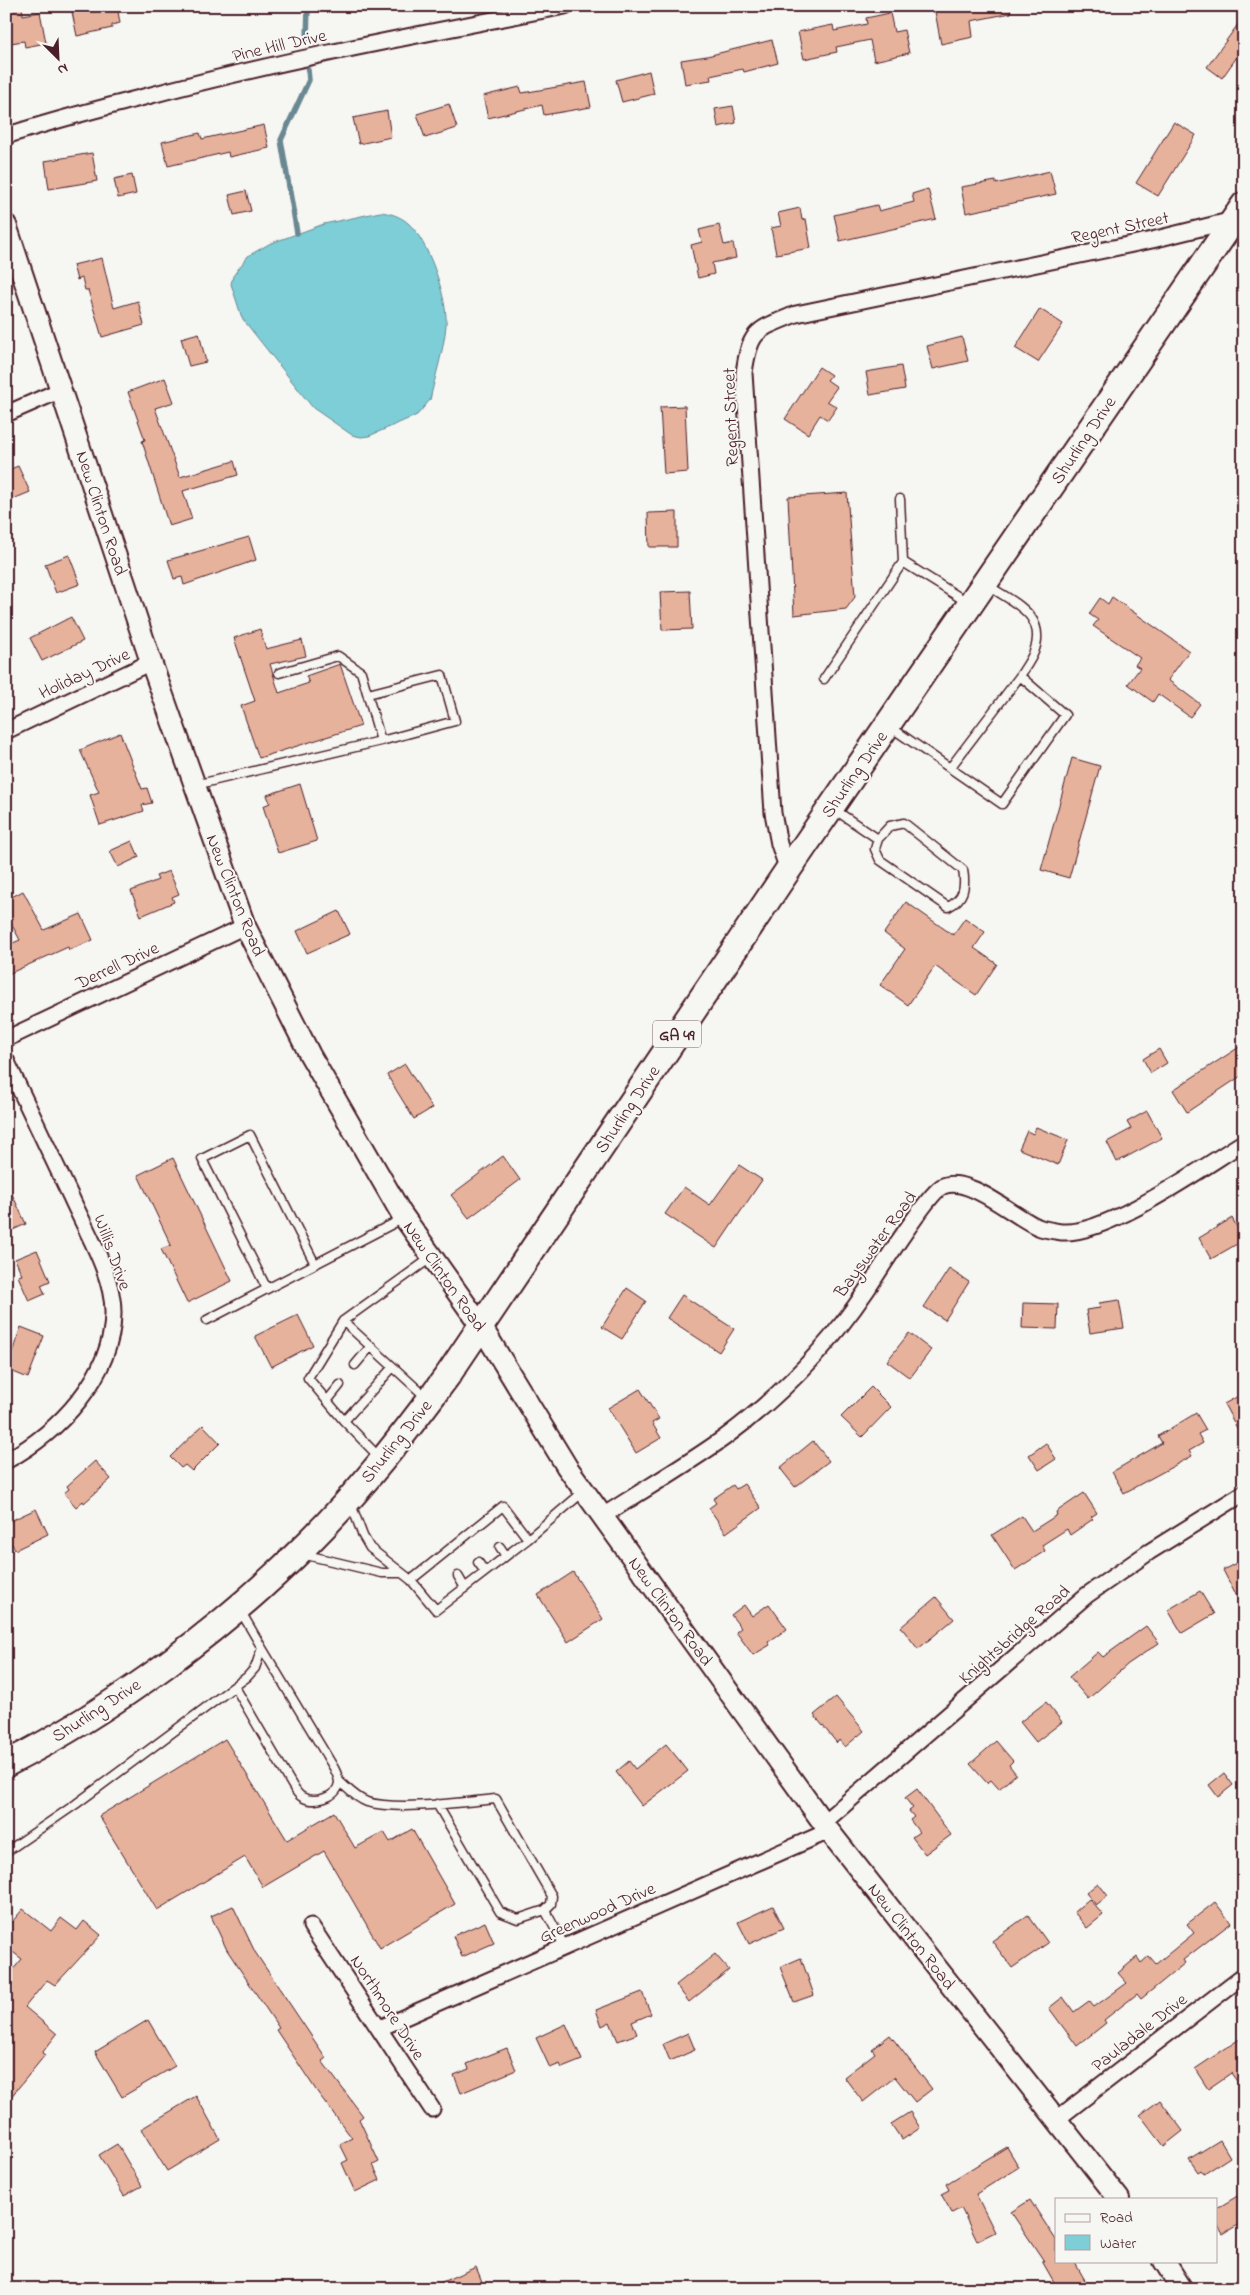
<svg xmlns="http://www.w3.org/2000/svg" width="1250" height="2295" font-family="'Indie Flower',sans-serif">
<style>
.water{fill:#7dced7;stroke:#698892}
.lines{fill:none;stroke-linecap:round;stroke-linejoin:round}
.stream{stroke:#698892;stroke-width:5.5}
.building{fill:#e7b29c;stroke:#4a1f2b}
.service-casing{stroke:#4a1f2b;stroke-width:11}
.minor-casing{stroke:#4a1f2b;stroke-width:19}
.tertiary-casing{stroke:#4a1f2b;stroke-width:24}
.primary-casing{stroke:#4a1f2b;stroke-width:29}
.service{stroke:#f6f6f2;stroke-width:8}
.minor{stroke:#f6f6f2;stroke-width:15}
.tertiary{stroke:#f6f6f2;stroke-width:20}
.primary{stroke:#f6f6f2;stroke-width:25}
.labels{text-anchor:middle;stroke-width:4;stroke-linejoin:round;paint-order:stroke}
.shield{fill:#f6f6f2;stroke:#7e6067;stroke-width:1}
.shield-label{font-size:16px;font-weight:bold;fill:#4a1f2b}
.street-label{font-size:18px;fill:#4a1f2b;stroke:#f6f6f2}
</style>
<rect width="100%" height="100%" fill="#f6f6f2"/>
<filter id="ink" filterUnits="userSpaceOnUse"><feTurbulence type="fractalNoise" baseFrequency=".02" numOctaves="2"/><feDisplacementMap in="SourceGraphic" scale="10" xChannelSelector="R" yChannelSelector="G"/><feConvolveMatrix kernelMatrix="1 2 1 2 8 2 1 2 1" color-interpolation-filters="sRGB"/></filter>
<g filter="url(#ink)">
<path class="water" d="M380 212C390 213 400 216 408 223 428 240 448 299 446 325 444 350 435 376 430 400L417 415 369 436 361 437 352 435 313 408 242 318 231 284 233 276 248 256 269 244 324 224Z"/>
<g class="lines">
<path class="stream" d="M307 40 308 6
M297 233 281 140 309 80 308 70"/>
</g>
<path class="building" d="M6 6H22L23 15 40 12 46 43 25 47 24 41 10 43 6 23Z
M96 6H117L120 23 112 25V28L77 36 72 12Z
M934 6H1010L1011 13 971 21 973 37 941 44Z
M890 13 894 32 904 30 909 53 874 61 870 40 836 47 837 52 804 59 798 32 833 25 834 31 867 24 866 18Z
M1244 16V47L1222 78 1207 67Z
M772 40 778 63 744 72 743 69 710 76 711 80 685 84 681 60 707 56Z
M649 71 654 94 622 102 616 80Z
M586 82 591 107 544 115 542 105 488 118 483 96 520 87 522 93Z
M449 104 457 128 425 138 417 114Z
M733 106 736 123 718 127 715 109Z
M387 111 391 137 359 144 353 118Z
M1174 122 1196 135 1158 196 1136 183Z
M264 125 269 148 229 157 228 152 168 166 162 142 200 133 202 139Z
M92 153 97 181 49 189 45 161Z
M1050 171 1056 194 966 213 961 187 996 181V184Z
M132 175 136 194 118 198 114 179Z
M928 189 936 219 840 241 834 215 877 205 879 211 914 202 912 194Z
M246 191 251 211 234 215 229 195Z
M800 208 802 220 806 219 811 248 776 254 771 228 781 226 778 213Z
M719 225 724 245 733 243 736 258 712 263 714 274 698 278 691 245 702 242 699 230Z
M102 258 114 308 138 301 144 325 102 337 88 290H85L82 278 77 280 73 265Z
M1040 309 1063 324 1038 362 1015 348Z
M199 333 206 362 189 366 181 338Z
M962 337 968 361 933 369 927 346Z
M901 366 905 389 870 395 866 372Z
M819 367 831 375 827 380 837 387 827 401 837 407 828 420 820 415 808 434 785 419Z
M165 378 174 402 155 408 180 477 234 461 238 475 183 491 192 519 169 526 142 441 145 440 128 392Z
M685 406 688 472 664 474 660 407Z
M18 466 30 492 6 502V471Z
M847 493 855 597 846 609 794 615 788 497Z
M677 512V547H649L648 513Z
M249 537 256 560 184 585 182 577 174 579 168 560Z
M69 555 80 584 56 593 45 564Z
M690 591 692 629 662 630 660 592Z
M1112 597 1189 651 1168 680 1200 704 1190 717 1158 694 1153 702 1128 684 1140 668 1135 665 1140 658 1093 626 1098 620 1089 614 1100 598 1108 604Z
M71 617 83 641 42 661 30 638Z
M260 629 266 649 302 640 306 656 270 664 279 693 309 683 306 676 340 664 361 726 259 758 241 706 255 701 234 638Z
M120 733 142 789 147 788 152 803 142 805 144 811 100 825 90 795 99 792 80 750Z
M1072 758 1100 766 1069 878 1041 870Z
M300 784 317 841 278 853 263 806 270 803 267 795Z
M132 841 139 857 118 867 110 851Z
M169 871 179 894 172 897 174 902 141 916 131 891 158 880 156 876Z
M23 891 44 930 81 914 93 940 69 950 68 947 6 975V946L20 940 6 914V900Z
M906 902 953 935 965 918 985 932 974 948 997 964 976 995 935 966 908 1005 880 985 905 949 884 933Z
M339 911 350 934 307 953 297 931Z
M1244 1044V1074L1187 1112 1173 1090Z
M1159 1049 1167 1063 1151 1073 1143 1059Z
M405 1064 432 1108 414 1119 387 1075Z
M1147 1111 1162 1138 1117 1162 1107 1142 1131 1129 1127 1122Z
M1036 1127 1068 1140 1058 1165 1019 1149 1027 1131 1033 1134Z
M503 1156 520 1180 469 1218 451 1195Z
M173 1158 232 1281 187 1303 161 1249 171 1245 138 1175Z
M739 1165 762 1180 716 1248 665 1214 684 1187 710 1205Z
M6 1181 26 1224 6 1233Z
M1232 1218 1244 1240 1211 1259 1199 1238Z
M37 1250 50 1281 41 1285 45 1294 29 1301 18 1276 22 1275 15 1259Z
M949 1269 969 1282 945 1320 924 1307Z
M627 1288 646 1301 622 1339 602 1327Z
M682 1295 734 1329 719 1352 667 1318Z
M1119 1300 1124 1328 1090 1333 1086 1310 1100 1308 1099 1303Z
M1023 1303 1058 1304 1057 1329 1022 1328Z
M298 1315 313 1345 271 1367 255 1336Z
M21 1327 44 1336 28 1378 6 1369Z
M909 1333 931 1350 910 1378 887 1361Z
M871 1387 891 1407 862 1437 841 1417Z
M640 1389 659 1419 652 1423 661 1438 636 1453 608 1408Z
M1244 1393V1441L1224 1404Z
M1196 1413 1206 1430 1198 1434 1203 1443 1189 1451 1192 1456 1124 1493 1112 1472 1162 1443 1158 1436Z
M203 1425 220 1443 192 1471 185 1465 181 1468 170 1457Z
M813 1441 829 1461 795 1487 780 1468Z
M1046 1443 1056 1459 1039 1470 1029 1455Z
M95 1461 111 1479 84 1503 83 1501 76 1507 64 1493 69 1489 67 1486Z
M744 1484 761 1508 726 1533 709 1508 716 1503 713 1499 733 1485 736 1489Z
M1084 1493 1097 1513 1091 1517 1093 1519 1070 1535 1067 1529 1042 1545 1045 1551 1015 1570 992 1535 1022 1516 1032 1531 1057 1515 1056 1512Z
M36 1509 48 1534 15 1550 12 1544 6 1547V1523Z
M1244 1559V1611L1223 1570Z
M573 1572 603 1619 568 1642 538 1595Z
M1200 1591 1214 1614 1182 1633 1168 1610Z
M936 1597 954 1619 918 1649 901 1627Z
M769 1604 787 1629 768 1642 770 1645 753 1655 736 1632 741 1628 731 1615 744 1605 752 1616Z
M1146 1626 1159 1643 1128 1664 1088 1699 1069 1677 1098 1652 1103 1657Z
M836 1697 864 1731 845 1747 839 1740 837 1743 814 1715Z
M1046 1702 1062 1722 1036 1742 1020 1722Z
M225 1739 287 1840 334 1812 355 1848 384 1832 390 1842 412 1829 455 1904 380 1948 324 1851 263 1887 245 1857 157 1910 99 1816Z
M996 1741 1013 1761 1009 1765 1016 1774 999 1789 991 1780 987 1783 970 1764Z
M666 1744 688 1771 642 1806 616 1772 629 1761 635 1769Z
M1224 1773 1233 1785 1218 1797 1209 1785Z
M917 1789 951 1835 925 1854 912 1837 919 1832 910 1820 914 1817 909 1811 913 1808 905 1798Z
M1098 1883 1108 1896 1096 1905 1086 1893Z
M1089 1899 1103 1915 1087 1928 1074 1912Z
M1215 1902 1231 1923 1183 1960 1185 1963 1141 1999 1137 1994 1104 2020 1106 2023 1077 2046 1049 2008 1063 1997 1074 2012 1089 2001 1094 2007 1127 1983 1118 1973 1137 1957 1141 1963 1149 1956 1156 1964 1194 1933 1187 1924Z
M233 1906 255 1952 326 2058 322 2061 363 2116 359 2119 379 2162 373 2165 380 2180 355 2192 342 2163 348 2160 340 2144 352 2138 318 2093 276 2030 279 2028 227 1950 211 1916Z
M773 1906 784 1928 749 1944 738 1922Z
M23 1909 51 1931 61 1918 77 1930 84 1921 101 1935 55 1985 47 1980 25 2007 57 2034 42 2053 45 2055 6 2103V1978L22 1959 6 1947V1929Z
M1028 1915 1048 1943 1012 1968 992 1941Z
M485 1922 494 1943 462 1957 453 1936Z
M715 1954 729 1970 689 2002 676 1985Z
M801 1958 814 1995 794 2002 780 1967Z
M642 1992 651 2014 632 2022 637 2034 618 2041 610 2022 602 2026 596 2010Z
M148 2020 175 2066 122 2097 95 2052Z
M566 2024 582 2060 562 2068 560 2064 550 2068 536 2038Z
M688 2033 695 2050 670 2061 663 2044Z
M890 2035 932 2089 915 2102 895 2077 863 2102 844 2077 875 2053 872 2049Z
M1244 2036V2091L1231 2073 1208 2089 1195 2069Z
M507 2048 516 2070 461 2093 454 2075 469 2069 467 2064Z
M196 2096 220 2139 167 2171 141 2129Z
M1160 2100 1183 2131 1164 2146 1140 2115Z
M910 2112 920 2128 902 2140 891 2124Z
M1220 2140 1230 2157 1204 2174 1201 2170 1198 2172 1189 2159Z
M117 2144 142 2186 124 2196 99 2155Z
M1007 2147 1019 2167 976 2194 995 2232 977 2241 961 2208 952 2213 941 2194 949 2190 946 2184Z
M1244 2192V2221L1223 2234 1216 2223V2209Z
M1030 2200 1056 2240V2261H1074L1090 2289H1058L1042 2261H1044L1011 2212Z
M476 2267 485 2289H426Z"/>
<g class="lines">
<defs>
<path id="service" d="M900 499 903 562
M279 673 338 656 361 672 381 741 455 721 442 675 368 694
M824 679 903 562 967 602
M889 726 1002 804 1065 715 1020 676C1025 668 1031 660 1034 652 1048 615 1013 602 987 585
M950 768 1020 676
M195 785 381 741
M835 810 878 839 875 849 880 860 948 907C964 899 966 887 963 870L904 823 890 826 878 839
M267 1289 202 1159 250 1135 315 1264
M207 1320 404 1218
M343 1321 308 1378 344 1421
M355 1365 371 1346
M427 1398 343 1321 432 1257
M327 1401 340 1385
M381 1459 344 1421 393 1367
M351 1504 363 1536 370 1548 411 1580 436 1610 528 1539 583 1492
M500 1547 506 1556
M302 1554 382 1573H400
M478 1562 485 1572
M458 1576 465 1588
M411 1580 503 1506 528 1539
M235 1687 292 1785C295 1790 298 1795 302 1797 314 1804 337 1798 339 1783 339 1778 336 1772 334 1768L262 1648
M339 1781C348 1789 356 1798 367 1802 398 1811 463 1802 496 1799L552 1896 551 1904 545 1910 518 1919 500 1912 437 1804
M6 1852 76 1804 247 1677 255 1668 262 1648 240 1610
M545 1910 565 1947"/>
<path id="minor" d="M6 136C50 121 95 110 140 98 280 60 422 34 565 6
M6 414 61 390
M6 731 151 662
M788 870 779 844 773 813 744 373C750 329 757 330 796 314L1152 240 1233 220
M6 1039 245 926
M6 1060C28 1106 49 1151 71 1197 86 1231 114 1276 113 1314 112 1377 59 1432 6 1461
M603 1516C643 1490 685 1466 724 1438 778 1398 828 1347 866 1291 878 1273 928 1193 943 1186 969 1175 1014 1217 1038 1227 1045 1230 1055 1231 1062 1232 1108 1235 1203 1167 1244 1142
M823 1823 1087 1595 1149 1552 1244 1493
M311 1926 432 2109
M380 2028 829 1831
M1057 2119 1244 1975"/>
<path id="tertiary" d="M6 225 151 662 245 926 310 1055 401 1213 481 1326 567 1467 829 1831 1119 2199
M1164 2261 1182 2289"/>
<path id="primary" d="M6 1764C115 1709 225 1627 310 1541 361 1490 405 1433 448 1375L788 870 1244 205"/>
</defs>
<use href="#service" class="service-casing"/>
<use href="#minor" class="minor-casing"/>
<use href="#tertiary" class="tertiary-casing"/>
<use href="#primary" class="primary-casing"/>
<use href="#service" class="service"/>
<use href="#minor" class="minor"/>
<use href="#tertiary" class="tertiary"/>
<use href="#primary" class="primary"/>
</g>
</g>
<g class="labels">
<rect class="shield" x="653" y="1020.5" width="48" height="27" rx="4"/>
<g class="shield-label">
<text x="677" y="1040">GA 49</text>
</g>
<g class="street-label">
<text transform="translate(279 45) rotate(-13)" y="6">Pine Hill Drive</text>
<text transform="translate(1120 227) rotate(-12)" y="6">Regent Street</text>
<text transform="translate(730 417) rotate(-92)" y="6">Regent Street</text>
<text transform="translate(1083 440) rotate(-56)" y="6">Shurling Drive</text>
<text transform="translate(102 513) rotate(72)" y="6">New Clinton Road</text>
<text transform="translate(84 673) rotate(-25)" y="6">Holiday Drive</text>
<text transform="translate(854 774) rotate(-55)" y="6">Shurling Drive</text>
<text transform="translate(236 895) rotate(68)" y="6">New Clinton Road</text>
<text transform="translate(117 965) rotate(-25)" y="6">Derrell Drive</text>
<text transform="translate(627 1109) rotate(-56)" y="6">Shurling Drive</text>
<text transform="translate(875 1244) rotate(-54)" y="6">Bayswater Road</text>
<text transform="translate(113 1252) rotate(70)" y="6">Willis Drive</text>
<text transform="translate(445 1276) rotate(55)" y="6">New Clinton Road</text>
<text transform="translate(396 1441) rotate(-51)" y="6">Shurling Drive</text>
<text transform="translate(671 1611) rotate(54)" y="6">New Clinton Road</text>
<text transform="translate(1014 1634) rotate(-41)" y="6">Knightsbridge Road</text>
<text transform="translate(96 1710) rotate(-33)" y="6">Shurling Drive</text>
<text transform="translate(597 1912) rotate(-24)" y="6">Greenwood Drive</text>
<text transform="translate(912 1936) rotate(52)" y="6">New Clinton Road</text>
<text transform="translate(388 2007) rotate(57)" y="6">Northmore Drive</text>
<text transform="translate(1139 2032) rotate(-38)" y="6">Pauladale Drive</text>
</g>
</g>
<rect width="1250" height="2295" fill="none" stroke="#f6f6f2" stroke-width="25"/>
<rect x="12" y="12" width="1225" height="2270" fill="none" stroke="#4a1f2b" stroke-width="2" filter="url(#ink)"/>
<rect x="1055" y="2198" width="162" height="65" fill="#f6f6f2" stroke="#b1a0a2"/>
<rect x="1065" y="2214" width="25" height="8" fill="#f6f6f2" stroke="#b1a0a2"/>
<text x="1100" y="2222" font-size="15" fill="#4a1f2b">Road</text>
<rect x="1065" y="2235" width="25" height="15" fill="#7dced7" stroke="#b1a0a2"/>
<text x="1100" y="2248" font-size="15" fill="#4a1f2b">Water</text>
<g transform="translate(58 58) rotate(156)" stroke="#f6f6f2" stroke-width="4" paint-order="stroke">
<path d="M0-4L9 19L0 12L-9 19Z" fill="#4a1f2b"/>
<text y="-8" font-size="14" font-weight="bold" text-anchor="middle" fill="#4a1f2b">N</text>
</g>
</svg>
